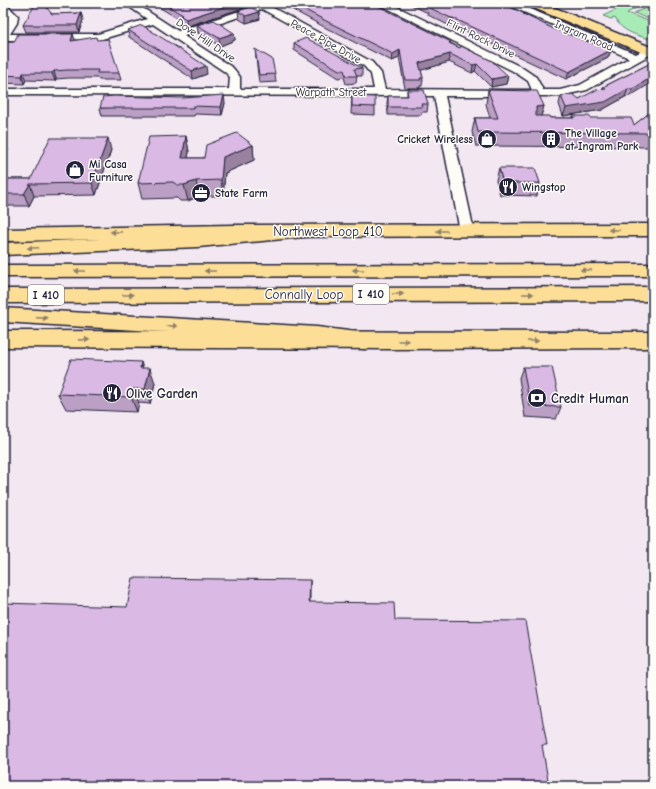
<svg xmlns="http://www.w3.org/2000/svg" width="656" height="789" font-family="'Comic Neue',sans-serif">
<style>
.green{fill:#a8ebb6;stroke:#658678}
.lines{fill:none;stroke-linecap:round;stroke-linejoin:round}
.minor-casing{stroke:#22223b;stroke-width:3}
.major-casing{stroke:#22223b;stroke-width:3}
.highway-casing{stroke:#22223b;stroke-width:3}
.minor{fill:#fdfcf7;fill-rule:evenodd}
.major{fill:#fcde96;fill-rule:evenodd}
.highway{fill:#fcde96;fill-rule:evenodd}
.wall{fill:#bc9fc5;stroke:#22223b}
.shaded-wall{fill:#9982a0;stroke:#22223b}
.building{fill:#dbb9e5;stroke:#22223b}
.oneway{fill:#8f8068}
.labels{text-anchor:middle;stroke-width:3;stroke-linejoin:round;paint-order:stroke}
.far-street-label{font-size:11px;fill:#22223b;stroke:#fdfcf7}
.far-poi-label{font-size:11px;font-weight:bold;fill:#22223b;stroke:#fdfcf7;text-anchor:start}
.shield{fill:#fdfcf7;stroke:#646373;stroke-width:1}
.shield-label{font-size:12px;font-weight:bold;fill:#22223b}
.street-label{font-size:13px;fill:#22223b;stroke:#fdfcf7}
.poi-label{font-size:13px;font-weight:bold;fill:#22223b;stroke:#fdfcf7;text-anchor:start}
</style>
<rect width="100%" height="100%" fill="#f3e8f2"/>
<filter id="ink" filterUnits="userSpaceOnUse"><feTurbulence type="fractalNoise" baseFrequency=".025" numOctaves="2"/><feDisplacementMap in="SourceGraphic" scale="8" xChannelSelector="R" yChannelSelector="G"/><feConvolveMatrix kernelMatrix="1 2 1 2 8 2 1 2 1" color-interpolation-filters="sRGB"/></filter>
<g filter="url(#ink)">
<path class="green" d="M630 3H645L627 13 653 23V40C639 36 621 32 615 18L611 19 603 16Z
M653 5V21L634 13Z"/>
<g class="lines">
<defs>
<path id="minor" d="M3 3 6 4 18 16 17 23 10 34H98L147 19 124 3H135L178 31 255 6 252 3H264L372 62 381 73 385 89 532 90 528 81 513 71 377 3H389L521 67 536 77 543 90H560L580 85 629 58 503 3H516L636 54 645 49H653V53L587 90 560 96H445L474 231 472 234H462L460 231 434 96 3 95V89H229L230 77 225 72 153 24 99 40H3C3 28 7 27 8 17L3 11ZM262 9 364 66 371 74 374 89H240V77L233 68 184 36Z"/>
<path id="major" d="M527 3H543L653 48V57L529 6Z
M653 224V236L232 237 3 241V229L232 225Z
M3 331 653 332V348L388 349 3 347Z"/>
<path id="highway" d="M319 225 325 227 328 231 325 235 198 247 3 255V243L198 235Z
M653 264V276L3 277V265Z
M653 287V301L3 303V289Z
M3 308 317 327 364 333 371 336 374 341 371 346 364 349 317 341 3 322Z"/>
</defs>
<use href="#minor" class="minor-casing"/>
<use href="#major" class="major-casing"/>
<use href="#highway" class="highway-casing"/>
<use href="#minor" class="minor"/>
<use href="#major" class="major"/>
<use href="#highway" class="highway"/>
</g>
<path class="wall" d="M84 3H104L90 7Z
M152 3H242L243 8 187 26 182 23V21Z
M280 3H372L451 43 508 76 506 84 491 87 475 71 472 73 449 62 421 70 423 78 422 86H420V88H405L399 58 392 61 328 29Z
M407 3H501L554 29 611 50 608 58 566 79 452 25 450 26 428 15V13Z
M238 11 260 19 246 23 239 19Z
M81 13 83 20 79 32H26L23 25 52 14Z
M197 25 234 33 235 40 220 46 198 33Z
M128 30 207 74 193 79 129 37Z
M75 40H97L119 73 121 80H99L98 78H69L56 79 55 81 26 80 24 84 3 83V47Z
M294 43 362 68V76H357L356 83 346 84 344 77 338 78 294 50Z
M255 49 275 74 276 82 259 83Z
M649 64 630 96 625 97 602 110 563 116 559 104 561 96 579 99 602 90 603 87Z
M407 90 428 104 427 112H422L421 115H388L387 103 388 96H407Z
M488 90 544 106 541 116 550 118H572L573 116 590 118 634 125 653 110V147L476 146 472 132 475 118H490L486 104Z
M352 96 375 107V115L351 114Z
M225 103 222 115 195 114 194 116H102L100 108Z
M186 136 189 152 188 158H204L253 145 254 160 225 173 223 196H199L188 201H180L177 198 142 199 138 183Z
M111 150 96 195 34 196 29 206H8L3 210V179H31Z
M499 168 540 183 537 196 500 195 496 180Z
M523 367 561 407 556 419 525 417 519 378Z
M155 383 150 404 139 403 137 412 66 409 58 394Z"/>
<path class="shaded-wall" d="M89 3H104L90 7Z
M236 3H242L243 8 187 26 186 19Z
M259 12 260 19 246 23V16Z
M81 13 83 20 79 32 77 25Z
M451 18H453L452 25 450 26Z
M234 33 235 40 220 46 219 38Z
M73 34 76 42 71 41Z
M400 50 399 58 392 61 393 54Z
M611 50 608 58 566 79 569 72Z
M450 54 449 62 419 71V63Z
M477 64 475 71 472 73 473 65Z
M206 66 207 74 193 79 192 71Z
M54 71 56 79 55 81 52 73Z
M23 73 26 80 24 84 22 76Z
M508 76 506 84 491 87 492 79Z
M653 76V82L630 96 633 89Z
M628 89 625 97 602 110 563 116 566 108Z
M224 95 225 103 222 115 221 107Z
M544 106 540 119 532 121 536 107Z
M186 136 189 152 185 174 182 158Z
M3 138 8 150 3 161Z
M108 138 111 150 96 195 92 183Z
M253 145 254 160 225 173 223 196 221 180 223 157Z
M196 181 199 196 188 201 184 185Z
M30 184 34 196 29 206 24 194Z
M3 195 8 206 3 210Z
M141 362 146 377 140 368Z
M150 368 155 383 150 404 145 389Z
M133 389 139 403 137 412 131 397Z
M310 580V613L309 602Z"/>
<path class="building" d="M36 3H43L52 14 81 13 77 25H23Z
M163 3H236L186 19 181 16 183 15Z
M292 3H372L451 42 449 43 460 48 461 46 492 61 508 76 492 79 477 64 473 65 450 54 419 63 423 78H420L421 80H405L400 50 393 54 328 22Z
M424 3H501L525 14H523L554 29 611 50 569 72 453 18H451L428 7 431 6Z
M251 7 259 12 246 16 238 11Z
M214 20 234 33 219 38 197 25Z
M142 25 206 66 192 71 128 30Z
M18 34H73L71 41 96 37 97 40 108 39 119 73H97L98 70H67L54 71 52 73H23L22 76 3 75V47L6 42H14Z
M306 38 362 68 354 69 357 76H346L344 70H339L294 43Z
M255 49 272 59 275 74 259 75Z
M649 64 653 65V76L633 89H628L605 102 566 108 561 96 573 94 579 99 596 90 606 89 603 87Z
M407 90H424L428 104H421L422 107H388V96H408Z
M488 90 537 91 544 106 536 107V116H549L550 118H574L573 116H590V118H631L634 125 653 110V133L478 132 475 118H498Z
M224 95 221 107 193 106V108H100L103 97 114 96 183 98Z
M352 96 375 97V107L352 106Z
M237 133 253 145 223 157 221 180 196 181 184 185H177L173 182 138 183 149 137 186 136 182 158H204L206 145Z
M50 138H108L92 183 30 184 24 194H3V179H31Z
M499 168H535L540 183H503Z
M71 359 141 362 140 368H150L145 389H133L131 397 58 394Z
M523 367H552L561 407 530 406Z
M133 578 310 580 309 602 394 603 395 620 525 621 547 745H542L549 786H3V603L127 607Z"/>
<defs><path id="oneway-solid" d="M-6-.8H1V-3.2L6.5 0L1 3.2V.8H-6Z"/></defs>
<g class="oneway">
<use href="#oneway-solid" transform="translate(614 230) rotate(180)"/>
<use href="#oneway-solid" transform="translate(442 231) rotate(180)"/>
<use href="#oneway-solid" transform="translate(116 232) rotate(179)"/>
<use href="#oneway-solid" transform="translate(33 248) rotate(178)"/>
<use href="#oneway-solid" transform="translate(358 270) rotate(180)"/>
<use href="#oneway-solid" transform="translate(586 270) rotate(180)"/>
<use href="#oneway-solid" transform="translate(80 271) rotate(180)"/>
<use href="#oneway-solid" transform="translate(210 271) rotate(180)"/>
<use href="#oneway-solid" transform="translate(398 294)"/>
<use href="#oneway-solid" transform="translate(528 294)"/>
<use href="#oneway-solid" transform="translate(128 295)"/>
<use href="#oneway-solid" transform="translate(42 318) rotate(3)"/>
<use href="#oneway-solid" transform="translate(172 326) rotate(3)"/>
<use href="#oneway-solid" transform="translate(84 340) rotate(1)"/>
<use href="#oneway-solid" transform="translate(403 341)"/>
<use href="#oneway-solid" transform="translate(533 341)"/>
</g>
</g>
<defs>
<symbol id="shop-disc" viewBox="-11 -11 22 22"><circle r="9.5" fill="#22223b" stroke="#fdfcf7"/><path d="M-5-2.5h2.3a2.7 3.5 0 0 1 5.4 0H5L5.5 6h-11ZM-1.5-2.5h3a1.5 2.3 0 0 0-3 0Z" fill="#fff"/></symbol>
<symbol id="building-disc" viewBox="-11 -11 22 22"><circle r="9.5" fill="#22223b" stroke="#fdfcf7"/><path d="M-4-6H4V6H1V3H-1V6H-4ZM-2.5-4.3h1.7v1.8h-1.7ZM.8-4.3h1.7v1.8H.8ZM-2.5-1h1.7V.8h-1.7ZM.8-1h1.7V.8H.8Z" fill="#fff"/></symbol>
<symbol id="restaurant-disc" viewBox="-11 -11 22 22"><circle r="9.5" fill="#22223b" stroke="#fdfcf7"/><path d="M-5-6h1v4h1v-4h1v4h1v-4h1v5L-1.5 .5V6h-2V.5L-5-1ZM5-6V6H3V1.5H1.5Q1.5-4 5-6Z" fill="#fff"/></symbol>
<symbol id="office-disc" viewBox="-11 -11 22 22"><circle r="9.5" fill="#22223b" stroke="#fdfcf7"/><path d="M-6-3h4V-5.5h4V-3h4V5H-6ZM-1-4.5V-3h2v-1.5ZM-6 0V1H6V0Z" fill="#fff"/></symbol>
<symbol id="bank-disc" viewBox="-11 -11 22 22"><circle r="9.5" fill="#22223b" stroke="#fdfcf7"/><path d="M-6-4H6V4H-6ZM0-2.3a2.3 2.3 0 1 0 0 4.6a2.3 2.3 0 1 0 0-4.6Z" fill="#fff"/></symbol>
</defs>
<g fill-rule="evenodd">
<use href="#shop-disc" x="476" y="128" width="22" height="22"/>
<use href="#building-disc" x="540" y="128" width="22" height="22"/>
<use href="#shop-disc" x="64" y="159" width="22" height="22"/>
<use href="#restaurant-disc" x="497" y="176" width="22" height="22"/>
<use href="#office-disc" x="190" y="182" width="22" height="22"/>
<use href="#restaurant-disc" x="101" y="382" width="22" height="22"/>
<use href="#bank-disc" x="526" y="387" width="22" height="22"/>
</g>
<g class="labels">
<g class="far-street-label">
<text transform="translate(584 35) rotate(23)" y="4">Ingram Road</text>
<text transform="translate(481 38) rotate(26)" y="4">Flint Rock Drive</text>
<text transform="translate(206 40) rotate(34)" y="4">Dove Hill Drive</text>
<text transform="translate(326 41) rotate(29)" y="4">Peace Pipe Drive</text>
<text x="331" y="96">Warpath Street</text>
</g>
<g class="far-poi-label">
<text x="565" y="137">The Village<tspan x="565" dy="13">at Ingram Park</tspan></text>
<text x="473" y="143" text-anchor="end">Cricket Wireless</text>
<text x="89" y="168">Mi Casa<tspan x="89" dy="13">Furniture</tspan></text>
<text x="522" y="191">Wingstop</text>
<text x="215" y="197">State Farm</text>
</g>
<g class="shield">
<rect x="353" y="284" width="36" height="20" rx="3"/>
<rect x="28" y="285" width="36" height="20" rx="3"/>
</g>
<g class="shield-label">
<text x="371" y="298">I 410</text>
<text x="46" y="299">I 410</text>
</g>
<g class="street-label">
<text x="328" y="236">Northwest Loop 410</text>
<text x="304" y="299">Connally Loop</text>
</g>
<g class="poi-label">
<text x="126" y="398">Olive Garden</text>
<text x="551" y="403">Credit Human</text>
</g>
</g>
<rect width="656" height="789" fill="none" stroke="#fdfcf7" stroke-width="16"/>
<rect x="8" y="8" width="640" height="773" fill="none" stroke="#22223b" stroke-width="1.5" filter="url(#ink)"/>
</svg>
